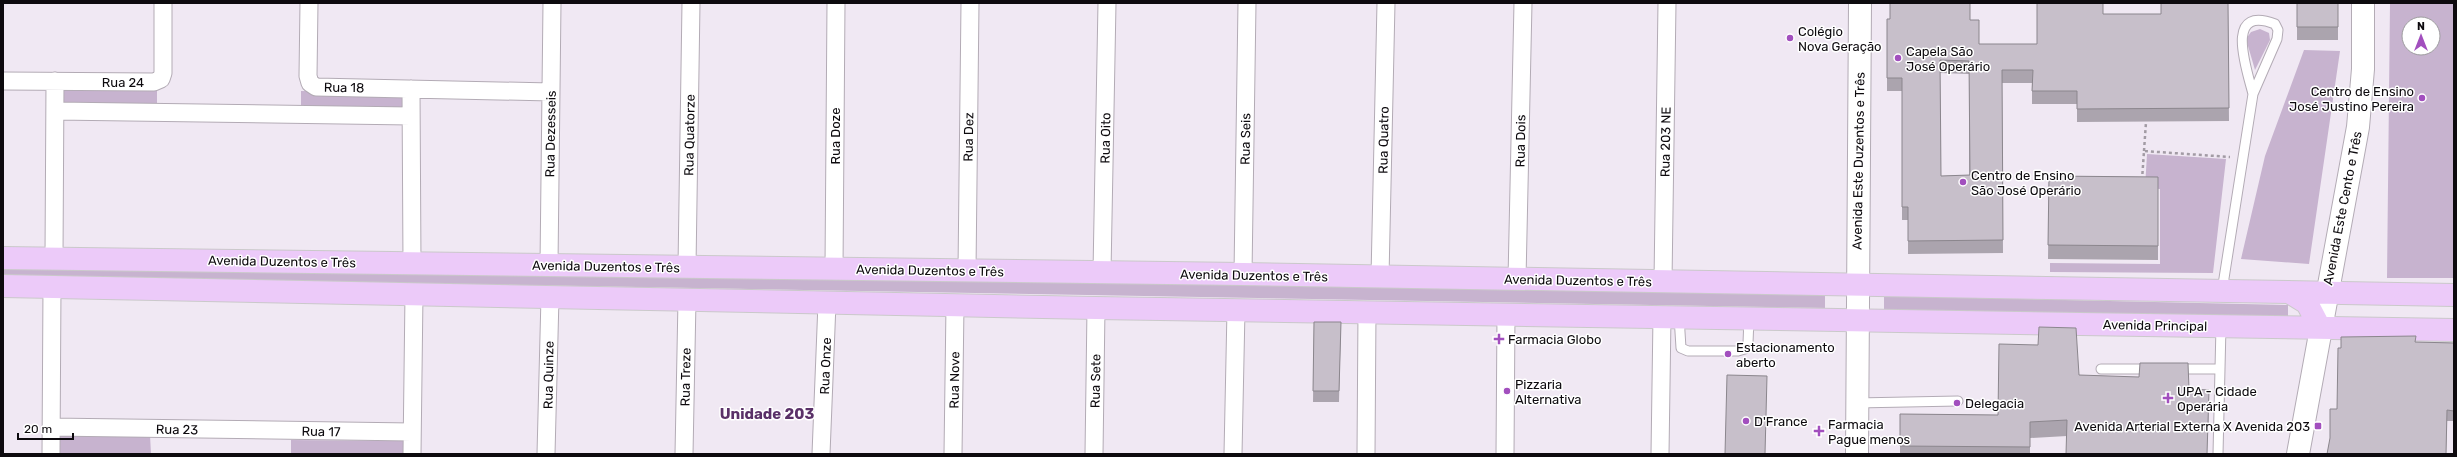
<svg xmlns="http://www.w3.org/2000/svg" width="2457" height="457" font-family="Rubik,sans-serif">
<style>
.green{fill:#c7b3cf;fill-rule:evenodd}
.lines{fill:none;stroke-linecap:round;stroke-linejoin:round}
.lane-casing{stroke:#b3abb5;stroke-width:11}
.street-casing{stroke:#b3abb5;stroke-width:19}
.secondary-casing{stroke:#b3abb5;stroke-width:24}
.primary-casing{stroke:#cac9ca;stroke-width:24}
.path{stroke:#a29ba4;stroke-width:2.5;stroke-dasharray:3 3;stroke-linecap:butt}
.lane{stroke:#fff;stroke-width:9}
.street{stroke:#fff;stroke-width:17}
.secondary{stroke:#fff;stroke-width:22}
.primary{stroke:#eccaf9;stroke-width:22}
.wall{fill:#aba4ae;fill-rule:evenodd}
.shaded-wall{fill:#8b868d}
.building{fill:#c7bfca;stroke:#8b868d;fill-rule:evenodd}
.poi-dot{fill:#a24fbe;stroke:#fff;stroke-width:1.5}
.labels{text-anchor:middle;stroke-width:3;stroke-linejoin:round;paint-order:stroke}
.poi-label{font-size:13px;fill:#0d0a0e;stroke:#fff;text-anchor:start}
.street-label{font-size:13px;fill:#0d0a0e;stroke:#fff}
.quarter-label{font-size:15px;font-weight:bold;fill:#5a3168;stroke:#fff}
</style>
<rect width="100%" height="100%" fill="#f0e8f3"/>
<path class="green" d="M2390 3H2454V278H2387ZM2409 24H2433V48H2409Z
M2260 29 2269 33 2270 40 2255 70 2246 39 2251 32Z
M2304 50 2340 51 2309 264 2241 259 2265 156Z
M157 87V106L58 105V88Z
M301 91 408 93V113L301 111Z
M2147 154 2226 159 2213 273 2050 272V263L2160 264V189L2145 188Z
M3 264 1825 294V308L3 276Z
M1884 296 2288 305V317L1884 310Z
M55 433 150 435 151 454 55 453Z
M291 440 404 441 405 454H291Z"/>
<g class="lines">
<defs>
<path id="lane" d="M2222 291 2253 94 2277 39 2278 30 2275 24C2223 4 2247 70 2253 94
M1679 316 1681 348 1688 351H1738L1745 349 1748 343 1749 318
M2101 369H2151
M2178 369H2220
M1856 403 1958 401
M2218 454 2221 326"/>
<path id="street" d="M309 3 308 76 310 83 316 87 551 92
M3 81 154 82 161 79 163 73V3
M411 89 412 263
M56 111 411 116
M54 258 55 81
M549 265 552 3
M687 267 691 3
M834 268 836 3
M967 270 970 3
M1102 272 1107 3
M1243 274 1247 3
M1380 277 1386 3
M1517 279 1523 3
M1663 281 1667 3
M51 427 412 432
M51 454 52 287
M412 454 414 294
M546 454 550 297
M684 454 687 300
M821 454 827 303
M953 454 955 305
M1094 454 1096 308
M1233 454 1236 310
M1366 454 1367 311
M1505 454 1506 314
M1660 454 1662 316"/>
<path id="secondary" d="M1857 454 1860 3
M2298 454 2358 127 2363 69V3"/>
<path id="primary" d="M3 258 1243 274 2454 295
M3 286 1096 308 2454 330
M2289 292 2307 303 2320 328"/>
</defs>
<use href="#lane" class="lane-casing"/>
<use href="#street" class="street-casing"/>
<use href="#secondary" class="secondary-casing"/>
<use href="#primary" class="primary-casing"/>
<path class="path" d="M2144 151 2146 122
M2142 180 2144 151 2230 157"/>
<use href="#lane" class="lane"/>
<use href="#street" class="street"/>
<use href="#secondary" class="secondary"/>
<use href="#primary" class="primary"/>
</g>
<path class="wall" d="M2161 3H2338V40H2297V3L2228 4 2229 121 2077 122V104H2032V83H2002L2003 253 1908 254V220H1902V91H1887V19L1970 20 1979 44H2037L2103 14H2161ZM1940 73 1969 74V175L1941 176Z
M2049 176 2158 177V260L2048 259Z
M1314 322H1341L1339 402H1313Z
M2415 342 2454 343V421H2447L2446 454H2327L2337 409 2341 348Z
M2079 375 2189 389 2209 405 2067 436 2030 438V454H1900V414L1998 415Z"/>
<path class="shaded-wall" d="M2209 390V405L2207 454Z"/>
<path class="building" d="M1890 3H1970V20H1979V44H2037V3H2103V14H2161V3H2228L2229 108 2077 109V91H2032L2033 70H2002L2003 240 1908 241V207H1902V78H1887V19H1890ZM1940 60 1969 61 1970 175 1941 176Z
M2297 3H2338V27H2297Z
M2049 176 2158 177V246L2048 245Z
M1314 322H1341L1339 391H1313Z
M2039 327 2076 328 2079 375 2139 377 2140 363H2188L2189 389 2209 390 2207 454H2066L2067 420 2030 422V447L1900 446V414L1998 415 1999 344 2038 345Z
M2416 336 2415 342 2454 343V411L2447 410 2446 454H2327L2330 438V409H2337L2338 348H2341V337Z
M1727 375 1767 376 1765 454H1725Z"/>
<g class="poi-dot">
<circle cx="1790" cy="38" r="4"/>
<circle cx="1898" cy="58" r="4"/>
<circle cx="2422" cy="98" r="4"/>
<circle cx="1963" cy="182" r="4"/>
<path d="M1497 333h4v4h4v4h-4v4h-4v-4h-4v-4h4z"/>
<circle cx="1728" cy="354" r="4"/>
<circle cx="1507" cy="391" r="4"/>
<path d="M2166 392h4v4h4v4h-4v4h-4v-4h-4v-4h4z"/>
<circle cx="1957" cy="403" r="4"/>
<circle cx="1746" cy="421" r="4"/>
<rect x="2314" y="422" width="8" height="8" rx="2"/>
<path d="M1817 425h4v4h4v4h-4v4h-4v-4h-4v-4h4z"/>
</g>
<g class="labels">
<g class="poi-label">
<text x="1798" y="36">Colégio<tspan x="1798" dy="15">Nova Geração</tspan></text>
<text x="1906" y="56">Capela São<tspan x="1906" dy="15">José Operário</tspan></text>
<text x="2414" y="96" text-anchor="end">Centro de Ensino<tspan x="2414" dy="15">José Justino Pereira</tspan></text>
<text x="1971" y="180">Centro de Ensino<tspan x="1971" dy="15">São José Operário</tspan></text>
<text x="1508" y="344">Farmacia Globo</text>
<text x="1736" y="352">Estacionamento<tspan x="1736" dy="15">aberto</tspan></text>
<text x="1515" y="389">Pizzaria<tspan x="1515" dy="15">Alternativa</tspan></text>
<text x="2177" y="396">UPA - Cidade<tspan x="2177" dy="15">Operária</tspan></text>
<text x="1965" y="408">Delegacia</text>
<text x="1754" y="426">D'France</text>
<text x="1828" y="429">Farmacia<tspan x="1828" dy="15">Pague menos</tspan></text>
<text x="2310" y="431" text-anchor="end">Avenida Arterial Externa X Avenida 203</text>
</g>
<g class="street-label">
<text x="123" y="87">Rua 24</text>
<text transform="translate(344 87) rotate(1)" y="5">Rua 18</text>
<text transform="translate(550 134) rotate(-89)" y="5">Rua Dezesseis</text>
<text transform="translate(689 135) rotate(-89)" y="5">Rua Quatorze</text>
<text transform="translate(835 136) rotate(-90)" y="5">Rua Doze</text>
<text transform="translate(968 137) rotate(-89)" y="5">Rua Dez</text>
<text transform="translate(1105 138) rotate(-89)" y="5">Rua Oito</text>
<text transform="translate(1245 139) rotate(-89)" y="5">Rua Seis</text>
<text transform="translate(1383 140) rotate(-89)" y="5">Rua Quatro</text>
<text transform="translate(1520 141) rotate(-89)" y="5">Rua Dois</text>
<text transform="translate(1665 142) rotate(-89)" y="5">Rua 203 NE</text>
<text transform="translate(1858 161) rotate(-89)" y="5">Avenida Este Duzentos e Três</text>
<text transform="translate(2342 208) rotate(-79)" y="5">Avenida Este Cento e Três</text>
<text transform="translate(282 261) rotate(1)" y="5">Avenida Duzentos e Três</text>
<text transform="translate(606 266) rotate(1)" y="5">Avenida Duzentos e Três</text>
<text transform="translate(930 270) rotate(1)" y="5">Avenida Duzentos e Três</text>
<text transform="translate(1254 275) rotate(1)" y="5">Avenida Duzentos e Três</text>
<text transform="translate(1578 280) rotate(1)" y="5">Avenida Duzentos e Três</text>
<text transform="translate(2155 325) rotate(1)" y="5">Avenida Principal</text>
<text transform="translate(825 366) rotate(-88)" y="5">Rua Onze</text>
<text transform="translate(548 375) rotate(-89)" y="5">Rua Quinze</text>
<text transform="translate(685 377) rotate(-89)" y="5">Rua Treze</text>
<text transform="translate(954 380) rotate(-89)" y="5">Rua Nove</text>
<text transform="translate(1095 381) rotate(-89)" y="5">Rua Sete</text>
<text transform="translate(177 429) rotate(1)" y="5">Rua 23</text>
<text transform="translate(321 431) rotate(1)" y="5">Rua 17</text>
</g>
<g class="quarter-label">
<text x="767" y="419">Unidade 203</text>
</g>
</g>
<rect width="2457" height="457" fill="none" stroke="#0d0a0e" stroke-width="8"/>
<g transform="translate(2421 36)"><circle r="19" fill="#ffffff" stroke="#9e9d9f"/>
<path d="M0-3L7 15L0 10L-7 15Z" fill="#a24fbe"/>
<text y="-6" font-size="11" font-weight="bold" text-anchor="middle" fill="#0d0a0e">N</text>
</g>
<path d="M18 433v6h55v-6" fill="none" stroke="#0d0a0e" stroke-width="2"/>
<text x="24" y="433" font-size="12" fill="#0d0a0e" stroke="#ffffff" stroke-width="3" paint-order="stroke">20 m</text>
</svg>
